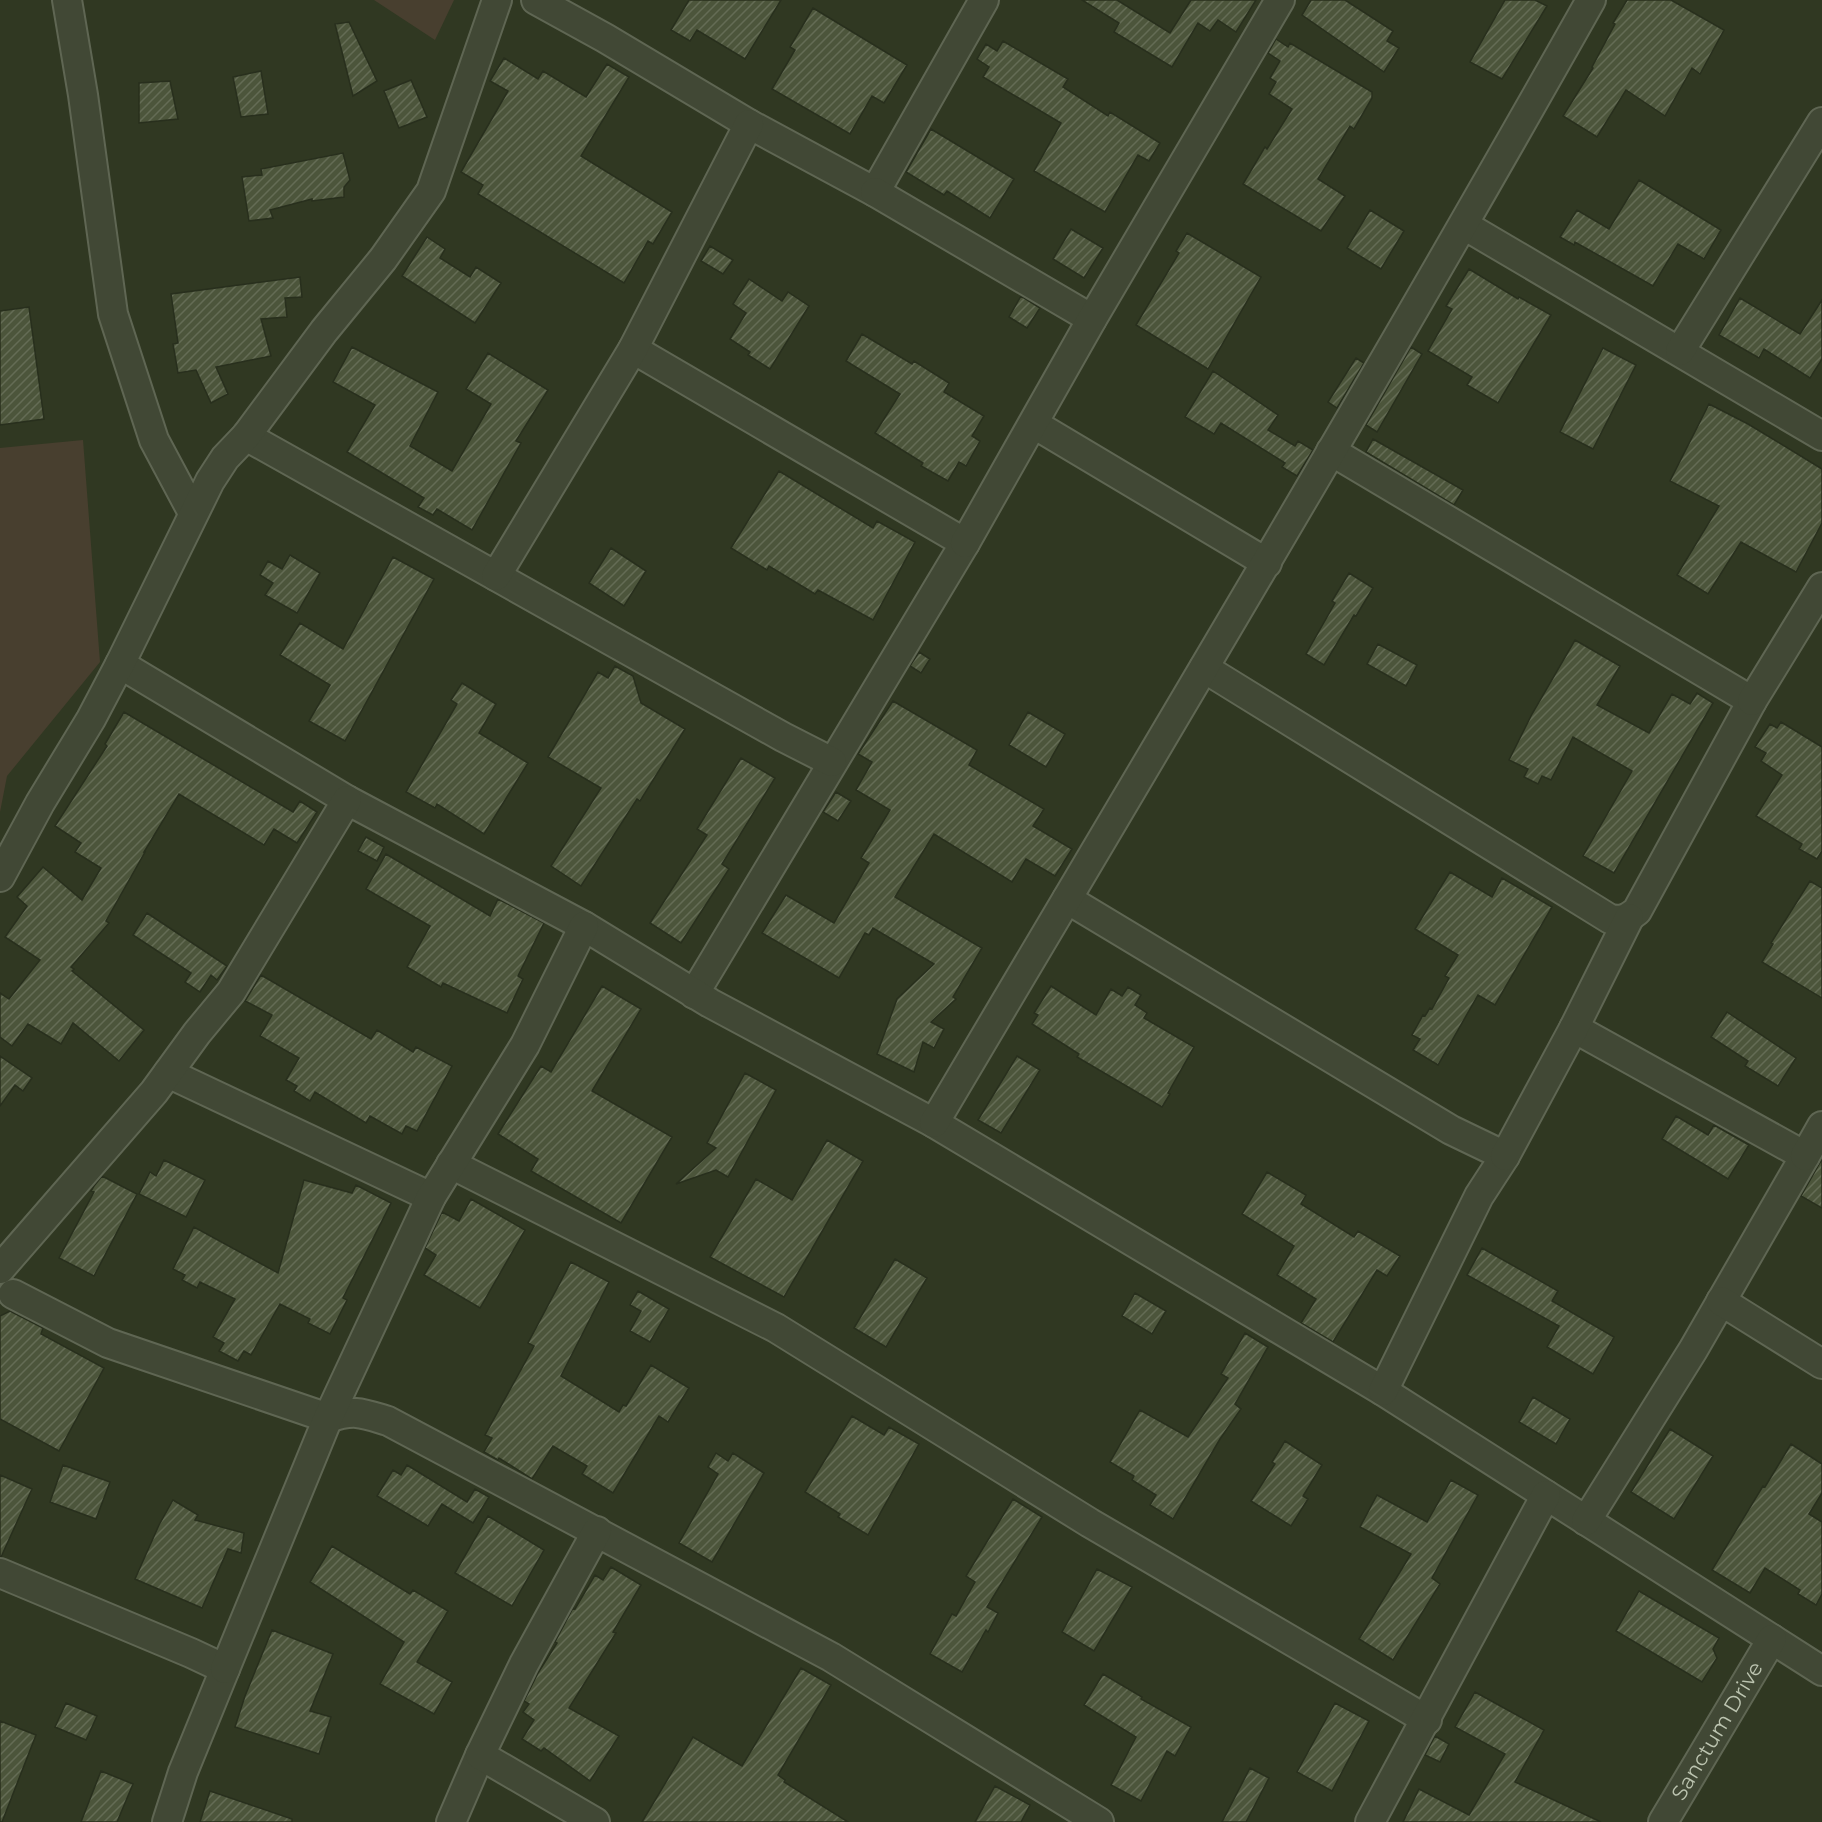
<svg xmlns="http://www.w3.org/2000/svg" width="1822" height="1822" font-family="Montserrat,sans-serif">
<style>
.grass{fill:#483f2f}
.building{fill:url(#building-hatch);stroke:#282f1d;stroke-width:1.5}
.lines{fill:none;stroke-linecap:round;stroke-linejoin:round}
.minor-casing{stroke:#5f6653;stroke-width:32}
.minor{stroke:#414835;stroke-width:28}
.labels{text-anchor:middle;stroke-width:6;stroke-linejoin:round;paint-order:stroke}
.street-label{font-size:21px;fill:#bcc4b0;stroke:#262d1b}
</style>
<defs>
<pattern id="building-hatch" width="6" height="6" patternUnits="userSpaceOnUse" patternTransform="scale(1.5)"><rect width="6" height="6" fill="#4c553b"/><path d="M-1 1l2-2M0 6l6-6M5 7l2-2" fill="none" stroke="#646c55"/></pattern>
</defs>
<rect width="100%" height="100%" fill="#303822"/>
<path class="grass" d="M374 0H454L435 40Z
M83 440 100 662 7 776 0 812V448Z"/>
<path class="building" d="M689 0H781L745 59 697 30 690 41 671 30Z
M1082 0H1117L1170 33 1191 0H1256L1236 32 1218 20 1210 31 1198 23 1172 67 1114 32 1119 23Z
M1311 0H1345L1393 31 1387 41 1399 48 1384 72 1302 15Z
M1505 0H1535L1547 6 1502 79 1470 62Z
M1627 0H1671L1724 30 1700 74 1692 68 1665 116 1626 90 1597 137 1563 116 1593 68 1592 67 1615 24 1613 23Z
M813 8 907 65 884 103 872 96 850 134 772 89 795 50 790 47Z
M349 22 377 81 353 96 335 24Z
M1276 39 1288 47 1290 43 1372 92V98L1354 129 1350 126 1318 179 1345 196 1321 231 1243 184 1265 147 1267 149 1292 109 1269 94 1276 82 1270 78 1280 61 1268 53Z
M1003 41 1068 79 1063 87 1108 116 1110 112 1160 143 1149 161 1138 155 1105 212 1034 171 1061 123 983 77 989 67 977 59 986 44 997 51Z
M504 58 538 79 543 71 586 97 607 64 629 77 581 156 672 212 653 244 648 241 624 283 478 194 483 185 461 172 508 91 490 81Z
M261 71 268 114 241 117 233 77Z
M411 80 427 117 399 128 384 91Z
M170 81 178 119 139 123V83Z
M931 129 1014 179 990 218 947 191 944 195 906 172Z
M343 153 350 180 344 187V197L312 201V199L270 210 273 218 249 221 242 177 262 175 261 169Z
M1639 180 1721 230 1704 259 1678 244 1653 286 1575 242 1574 245 1560 237 1577 210 1609 229Z
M1370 210 1404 231 1381 269 1347 248Z
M1071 229 1103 248 1084 278 1053 259Z
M1187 233 1261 277 1208 369 1136 325 1179 253 1176 251Z
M427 237 445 249 440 258 470 277 476 267 501 283 475 323 402 276Z
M710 246 733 260 723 274 701 261Z
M1469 269 1518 299 1519 297 1551 315 1498 403 1467 385 1472 377 1428 351 1452 309 1446 306Z
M300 277 302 297 285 298 287 317 261 319 271 356 216 367 228 394 211 403 196 370 178 373 173 344 178 343 171 294Z
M749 279 782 301 788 292 809 306 770 369 748 355 750 352 730 339 746 313 733 304Z
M1021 296 1040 308 1027 328 1009 317Z
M1740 298 1800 334 1822 300V359L1810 378 1764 349 1759 358 1719 335Z
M29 307 44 419 0 425V311Z
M862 334 912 364 914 361 949 383 944 392 984 416 972 436 980 441 966 466 959 462 948 481 921 466 923 463 875 433 900 394 846 361Z
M352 347 438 392 410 446 452 471 491 404 466 389 488 353 548 390 516 441 521 443 472 530 437 509 433 515 418 507 424 498 347 452 375 405 333 382Z
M1411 347 1422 354 1377 432 1366 425Z
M1603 348 1636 365 1593 449 1560 432Z
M1356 358 1364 363 1337 408 1328 402Z
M1213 371 1278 415 1268 430 1295 446 1298 441 1313 450 1297 476 1282 467 1285 463 1221 423 1214 434 1185 417Z
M1709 404 1748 424 1822 469V523L1796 572 1741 542 1708 594 1677 575 1719 506 1670 481Z
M1373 439 1463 490 1454 505 1366 452Z
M779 471 873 528 877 521 915 542 873 620 818 590 815 594 769 566 767 570 731 548Z
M611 548 646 571 624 606 589 583Z
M290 555 320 573 297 613 265 595 273 583 260 575 268 561 282 569Z
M393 557 434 579 345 741 309 721 330 685 280 655 300 623 343 649Z
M1349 573 1373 588 1356 616 1354 615 1324 665 1306 654 1335 603 1332 601Z
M1575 640 1620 666 1597 705 1649 733 1672 694 1690 704 1697 693 1713 703 1614 873 1583 856 1632 771 1573 737 1551 780 1542 776 1538 784 1524 777 1528 769 1509 760 1532 714Z
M1378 644 1417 665 1406 686 1367 664Z
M919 652 930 659 921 673 910 666Z
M615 666 633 676 641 703 685 729 640 801 637 799 581 886 551 866 601 788 548 757 598 672 608 678Z
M462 683 496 704 479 733 528 763 484 834 437 804 435 808 406 792 457 704 451 700Z
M893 701 977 750 969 765 1044 809 1033 826 1072 849 1055 876 1026 859 1012 882 934 834 895 897 982 948 953 997 956 999 931 1022 944 1029 934 1048 923 1042 914 1072 877 1054 897 999 934 964 873 928 869 935 865 933 839 978 762 933 786 895 834 923 869 863 861 858 890 810 856 790 872 762 858 754Z
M124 712 293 812 300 801 317 812 297 843 274 829 264 845 179 794 144 852H145L106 921 109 923 71 967 74 969 72 971 144 1030 119 1061 73 1023 61 1044 28 1024 12 1046 0 1037V993L9 999 40 960 5 937 27 906 17 897 43 867 82 900 101 868 75 852 81 843 55 826 107 746 105 744Z
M1028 712 1065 734 1046 767 1009 745Z
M1781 722 1822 747V851L1817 859 1799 849 1802 844 1756 816 1782 775 1761 761 1766 753 1755 747 1770 724 1777 728Z
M741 758 775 778 722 864 729 869 681 943 650 923 707 835 697 829Z
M836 792 851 801 838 821 823 812Z
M366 837 384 847 377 861 358 851Z
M386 854 490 916 498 899 544 923 518 976 523 979 507 1013 443 983 441 987 407 967 430 926 366 889Z
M1450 872 1492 897 1502 878 1552 907 1495 1005 1478 995 1438 1065 1413 1050 1420 1039 1412 1035 1423 1015 1425 1016 1430 1008 1432 1009 1449 978 1445 976 1458 955 1415 929Z
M1810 881 1822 888V998L1762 962 1773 944 1771 943Z
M147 913 227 966 217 980 211 975 200 992 185 982 191 973 133 935Z
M261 975 371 1039 377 1030 413 1052 416 1047 452 1066 417 1131 406 1126 402 1134 370 1116 366 1123 315 1092 310 1101 294 1091 297 1086 286 1080 299 1058 260 1036 272 1015 245 1001Z
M602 986 641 1009 592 1091 672 1137 621 1223 531 1171 538 1159 498 1134 541 1066 551 1072Z
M1051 986 1096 1015 1111 989 1122 996 1128 987 1141 995 1135 1005 1147 1013 1144 1018 1194 1047 1168 1093 1170 1094 1162 1107 1077 1057 1079 1054 1032 1024 1038 1015 1034 1013Z
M1727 1012 1796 1058 1778 1086 1745 1066 1748 1061 1711 1037Z
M0 1056 32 1078 23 1091 15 1085 0 1106Z
M1017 1056 1040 1070 1001 1133 978 1120Z
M745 1073 776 1090 728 1177 716 1170 676 1184 716 1148 707 1143Z
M1676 1116 1708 1135 1714 1125 1749 1145 1728 1179 1662 1139Z
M827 1140 863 1161 784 1297 710 1257 756 1179 792 1200Z
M1822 1159V1208L1801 1196Z
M164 1160 205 1180 186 1217 139 1194 150 1172 156 1176Z
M1267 1172 1306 1195 1301 1204 1354 1237 1358 1231 1400 1256 1387 1276 1377 1270 1333 1342 1301 1323 1316 1299 1277 1275 1294 1246 1242 1214Z
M102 1176 137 1194 94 1276 59 1258 94 1192 91 1191 94 1186Z
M304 1180 352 1193 356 1185 391 1203 343 1298 347 1300 330 1334 308 1323 310 1319 280 1304 251 1355 244 1351 238 1361 219 1351 224 1343 213 1337 235 1299 200 1282 197 1288 182 1280 185 1275 173 1269 194 1227 278 1273Z
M471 1199 525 1230 480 1308 424 1275 436 1255 425 1248 442 1212 459 1221Z
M1482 1248 1558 1291 1552 1301 1614 1337 1593 1374 1547 1347 1559 1326 1467 1275Z
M895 1259 927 1278 886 1347 854 1328Z
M571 1262 609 1282 561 1376 619 1412 623 1405 626 1406 651 1365 689 1388 668 1422 659 1416 613 1493 582 1474 587 1466 553 1446 532 1479 499 1458 498 1460 484 1452 492 1438 485 1435 534 1346 528 1343Z
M638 1291 669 1309 650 1342 630 1331 641 1311 630 1305Z
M1135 1293 1166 1311 1152 1334 1122 1316Z
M10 1311 43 1328 41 1334 104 1368 59 1451 0 1419V1316Z
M1245 1333 1268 1347 1235 1404 1241 1409 1220 1439 1173 1519 1150 1505 1156 1495 1132 1480 1134 1476 1110 1462 1140 1410 1188 1437 1228 1378 1221 1374Z
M1533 1397 1570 1419 1556 1444 1519 1422Z
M852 1416 884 1435 889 1427 919 1444 868 1535 838 1517 840 1514 805 1492Z
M1670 1429 1713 1456 1674 1519 1631 1492Z
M1285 1441 1322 1465 1303 1496 1308 1499 1291 1526 1251 1501 1275 1464 1272 1462Z
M1791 1444 1822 1464V1493L1809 1514 1822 1522V1594L1816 1605 1798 1594 1800 1590 1765 1568 1750 1593 1712 1570 1763 1486 1765 1487Z
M716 1453 728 1461 733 1453 764 1473 712 1562 679 1543 718 1474 708 1467Z
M63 1465 110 1482 96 1519 50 1502Z
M407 1465 467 1502 475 1489 489 1497 473 1523 442 1504 428 1526 377 1496 393 1470 401 1475Z
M0 1475 32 1489 1 1557H0Z
M1451 1480 1478 1495 1432 1578 1440 1584 1393 1660 1359 1639 1411 1554 1360 1527 1377 1495 1427 1522Z
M1013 1499 1042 1517 987 1607 998 1613 988 1632 986 1630 962 1672 930 1654 952 1614 956 1616 975 1582 966 1576Z
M173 1500 198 1515 195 1520 244 1533 241 1553 228 1549 202 1608 135 1579 159 1525Z
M488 1516 544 1550 512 1606 455 1573Z
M332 1546 410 1594 413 1590 448 1611 417 1662 452 1682 434 1714 380 1684 404 1642 310 1582Z
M611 1567 641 1585 613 1632 616 1633 569 1708 619 1736 590 1781 544 1748 541 1751 522 1739 534 1720 523 1712 529 1704 524 1701 538 1673 557 1643 555 1642 573 1608 575 1609 595 1575 603 1580Z
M1097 1569 1132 1587 1094 1651 1062 1632Z
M1639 1591 1719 1638 1713 1649 1717 1658 1702 1682 1616 1631Z
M272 1630 333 1654 310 1711 331 1717 319 1754 235 1727 245 1696Z
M801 1668 831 1685 778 1775 785 1780 784 1782 848 1822H642L693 1737 742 1766Z
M1103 1674 1142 1697 1141 1699 1191 1727 1175 1756 1167 1751 1141 1801 1111 1785 1136 1737 1084 1705Z
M1475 1692 1544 1730 1515 1782 1601 1822H1403L1419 1789 1469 1815 1505 1754 1455 1727Z
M66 1703 97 1716 86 1740 55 1727Z
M1335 1703 1369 1721 1332 1791 1297 1772Z
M0 1721 36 1735 2 1822H0Z
M1435 1736 1449 1744 1440 1762 1425 1755Z
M1250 1768 1269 1778 1246 1822H1222Z
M101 1771 133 1784 117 1822H81Z
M995 1786 1030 1805 1021 1822H975Z
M210 1791 292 1819V1822H200Z"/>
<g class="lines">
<defs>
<g id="minor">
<path d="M67 0 83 95 113 314 154 440 193 513"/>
<path d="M536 0 605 38 749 124 875 192 984 0"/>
<path d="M875 192 1092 319"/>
<path d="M1464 225 1822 436"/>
<path d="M633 349 965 543 694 994"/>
<path d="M1680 351 1822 122"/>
<path d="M1034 424 1267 563"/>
<path d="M246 436 783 737 832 762"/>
<path d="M965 543 1092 319 1280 0"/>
<path d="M496 576 633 349 749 124"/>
<path d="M120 664 347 800 584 926 710 1003 934 1123 1383 1391 1822 1671"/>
<path d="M1204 668 1610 919C1622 921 1627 919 1637 911L1752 701 1331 451"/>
<path d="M1752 701 1822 587"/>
<path d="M0 877 40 803 91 719 120 664 210 481 225 458 246 436 324 331 383 259 431 191 497 0"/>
<path d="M1067 899 1451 1130 1505 1156 1479 1196 1383 1391"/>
<path d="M1574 1028 1805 1156 1693 1350 1586 1521"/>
<path d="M168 1073 431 1197"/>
<path d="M934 1123C1155 750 1378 378 1591 0"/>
<path d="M1505 1156 1574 1028 1629 918"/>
<path d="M1805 1156 1822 1126"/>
<path d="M451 1164 776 1328 1090 1523 1427 1720"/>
<path d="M0 1269 154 1092 197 1033 231 992 347 800"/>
<path d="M13 1294 108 1343 328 1418C355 1409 362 1413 388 1421L831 1657 1099 1822"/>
<path d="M1721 1301 1822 1364"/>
<path d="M0 1573 191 1653 225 1669 183 1772 167 1822"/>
<path d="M225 1669 328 1418 431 1197 525 1045 584 926"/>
<path d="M451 1822 480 1755"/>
<path d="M595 1822 480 1755 524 1664 597 1531"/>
<path d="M1370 1822 1546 1495"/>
<path id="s1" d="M1663 1822 1772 1639"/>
</g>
</defs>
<use href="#minor" class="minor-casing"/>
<use href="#minor" class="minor"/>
</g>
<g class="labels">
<g class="street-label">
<text dy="7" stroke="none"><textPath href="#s1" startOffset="106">Sanctum Drive</textPath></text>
</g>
</g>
</svg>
